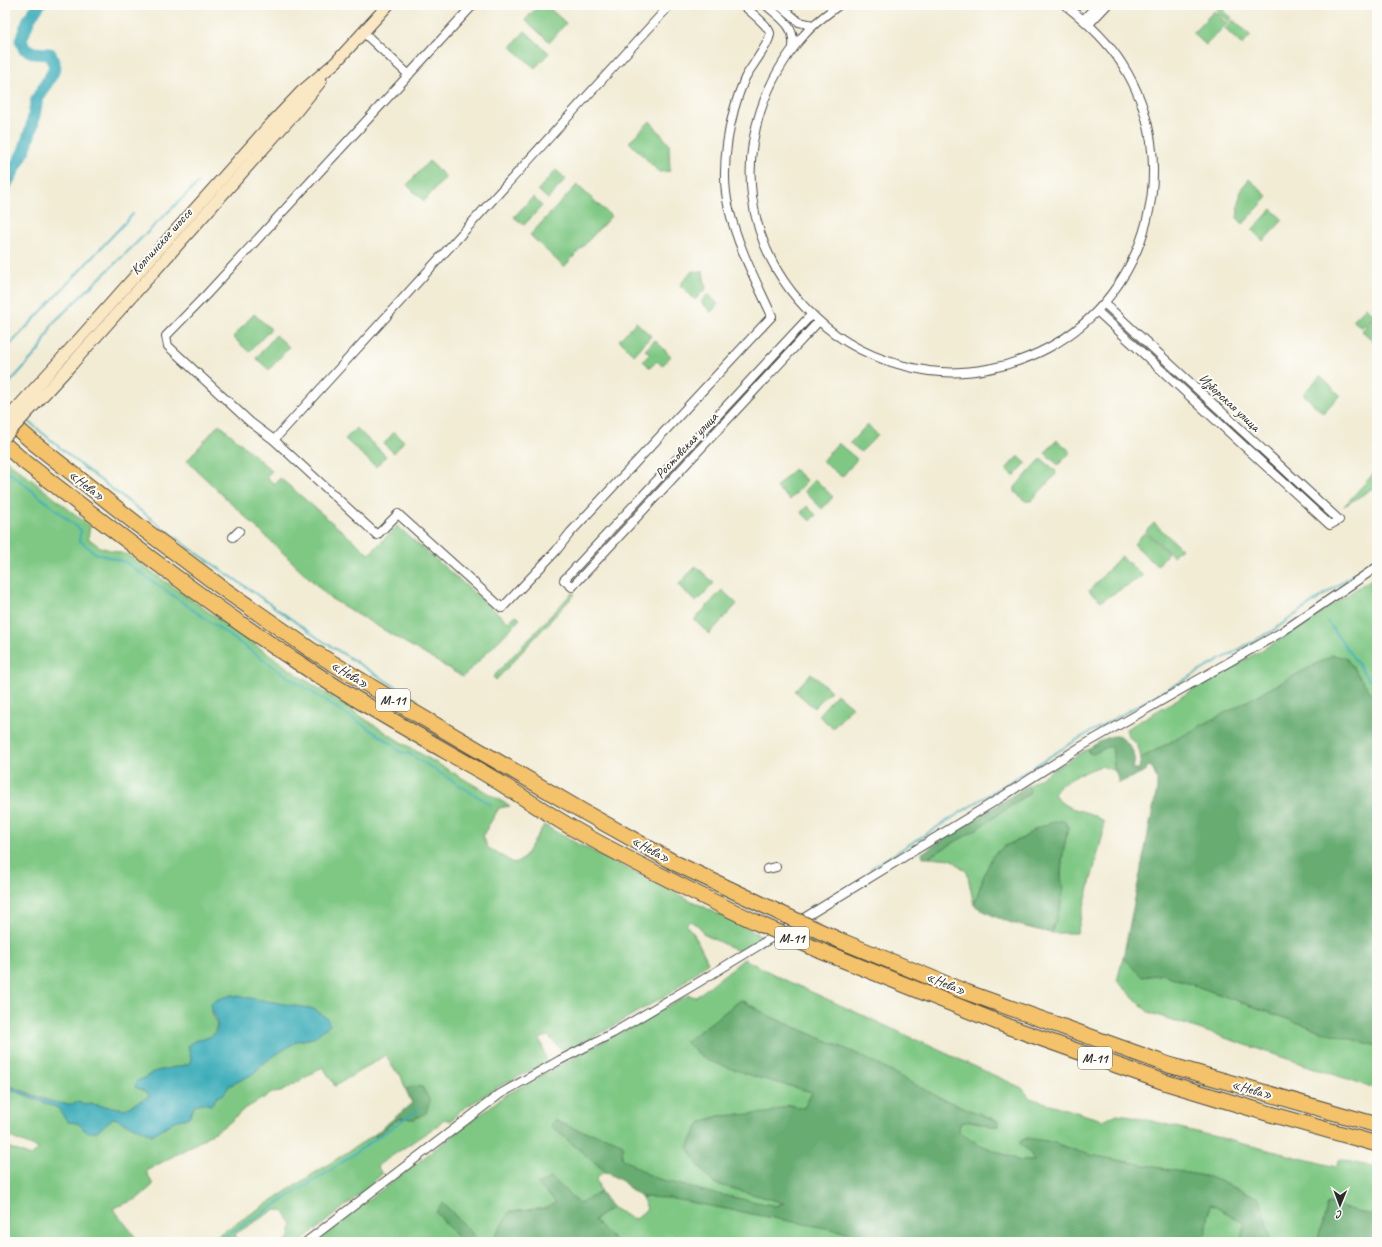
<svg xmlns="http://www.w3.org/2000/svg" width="1382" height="1247" font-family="Caveat,sans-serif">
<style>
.green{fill:#7fc884;stroke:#557a58}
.forest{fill:#67ac72;stroke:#496c4e}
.water{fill:#3eadba;stroke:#346c72}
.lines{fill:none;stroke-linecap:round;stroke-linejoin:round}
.stream{stroke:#3eadba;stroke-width:2}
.river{stroke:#3eadba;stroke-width:13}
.street-casing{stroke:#494844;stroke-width:10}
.secondary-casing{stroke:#494844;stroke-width:13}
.highway-casing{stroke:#494844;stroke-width:17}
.street{stroke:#fff;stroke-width:8}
.secondary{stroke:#fae7c3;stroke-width:11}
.highway{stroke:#f3c26a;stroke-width:15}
.secondary-bridge-casing{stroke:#494844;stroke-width:13;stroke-linecap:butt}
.highway-bridge-casing{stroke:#494844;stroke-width:17;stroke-linecap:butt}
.secondary-bridge{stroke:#fae7c3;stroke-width:11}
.highway-bridge{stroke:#f3c26a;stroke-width:15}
.labels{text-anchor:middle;stroke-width:4;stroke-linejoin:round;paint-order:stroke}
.shield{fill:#fdfcf7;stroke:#6a6a68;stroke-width:1}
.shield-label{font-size:13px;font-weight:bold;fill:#2b2b2b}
.street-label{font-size:14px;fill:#2b2b2b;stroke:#fdfcf7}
</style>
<rect width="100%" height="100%" fill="#fdfcf7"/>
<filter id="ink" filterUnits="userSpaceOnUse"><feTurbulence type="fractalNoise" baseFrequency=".025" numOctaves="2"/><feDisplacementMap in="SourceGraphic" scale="8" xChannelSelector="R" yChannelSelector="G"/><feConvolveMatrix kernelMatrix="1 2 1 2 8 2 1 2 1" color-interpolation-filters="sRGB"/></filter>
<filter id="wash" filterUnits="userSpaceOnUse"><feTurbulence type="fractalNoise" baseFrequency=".012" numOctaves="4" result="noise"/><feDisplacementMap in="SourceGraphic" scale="16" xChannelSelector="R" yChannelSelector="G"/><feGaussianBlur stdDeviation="0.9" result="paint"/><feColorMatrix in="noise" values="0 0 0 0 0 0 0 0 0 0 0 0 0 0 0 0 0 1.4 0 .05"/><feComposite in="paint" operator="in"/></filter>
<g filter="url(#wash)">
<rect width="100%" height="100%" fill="#f2ecd5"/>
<path class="green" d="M539 5H546L566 23 550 42 525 20Z
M1220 6 1232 18 1228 22 1216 11Z
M1214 11 1227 24 1206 45 1193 33Z
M1233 20 1251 36 1242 45 1225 29Z
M525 31 549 53 535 68 511 47Z
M650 121 669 144 670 171 659 172 629 142Z
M429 161 446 177 424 201 407 185Z
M556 170 566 179 548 199 538 190Z
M1249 179 1268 197 1243 224 1237 218 1241 189Z
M577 185 611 216 564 267 530 235Z
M533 197 542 206 524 225 514 217Z
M1272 209 1283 220 1263 241 1252 230Z
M692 271 703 272 706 289 695 300 680 285Z
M708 294 718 304 711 312 701 302Z
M1366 307 1375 315 1361 328 1353 320Z
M254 314 271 329 249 352 233 337Z
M1375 316 1377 318V344L1362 331Z
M636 322 651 336 634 355 619 340Z
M276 335 289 347 269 370 256 358Z
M655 340 671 356 662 366 657 361 650 368 643 361 650 354 645 350Z
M1320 376 1340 395 1323 413 1303 394Z
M219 424 272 471 266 477 274 484 280 478 369 554 397 526 508 622 516 615 520 619 463 677 330 598 187 461Z
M867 425 878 435 861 452 850 443Z
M356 428 386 456 376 467 345 439Z
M394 432 404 441 394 453 384 444Z
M1057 440 1071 452 1058 465 1045 453Z
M838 443 857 459 842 477 822 461Z
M1018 456 1026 463 1014 476 1006 469Z
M5 459 90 526 88 538 100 547 128 555 304 679 399 741 510 806 499 808 483 835 487 847 515 864 523 859 544 825 576 843 762 936 740 952 703 934 700 927 690 921 686 925 694 934 708 962 672 992 571 1050 560 1048 548 1036 540 1039 547 1062 500 1086 458 1112 451 1121 444 1119 438 1125 377 1166 382 1174 354 1199 300 1242H284L290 1237 292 1224 283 1211 274 1210 235 1234 237 1239 233 1242H207L374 1135 375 1137 399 1118 414 1119 430 1101 422 1087 412 1086 406 1090 401 1076 393 1068 386 1055 335 1086 323 1067 281 1092 272 1093 243 1110 229 1123 195 1144 146 1171 153 1185 137 1199 113 1208 139 1242H6L5 1146 31 1156 39 1149 5 1135V1087L58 1108 68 1122 78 1123 84 1130 96 1132 113 1118C120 1119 119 1121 125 1123 134 1126 143 1130 152 1135L176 1120 184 1119 189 1117 195 1105 202 1103 211 1105 217 1097 224 1094 229 1086 253 1074 262 1064 297 1041 313 1038 278 1003 232 995 211 1010 217 1025 213 1035C205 1040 196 1040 188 1045L191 1059 189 1064 153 1072 143 1079 137 1081 136 1087 146 1092 150 1096 125 1109 90 1104 84 1105 58 1104 5 1084Z
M1040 460H1043L1055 470 1056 474 1031 501H1025L1015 492V487Z
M794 469 807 481 790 500 776 487Z
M1377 470V486L1344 506Z
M815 479 833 497 822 509 804 491Z
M807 506 816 515 810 521 801 512Z
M1154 523 1181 548 1173 556 1146 531Z
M1145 532 1168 553 1157 566 1134 544Z
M1121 556 1143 576 1101 601 1089 591Z
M696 566 714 583 696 602 678 585Z
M1377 575V701L1346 658 1333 655 1141 758C1140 754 1139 748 1137 745 1132 738 1128 739 1126 729L1284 637Z
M722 590 737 604 709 634 694 620Z
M572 593 575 594 496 680 493 677Z
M811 673 831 691 814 708 795 691Z
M837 694 852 707 833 728 818 715Z
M1112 746 1115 771 1101 766 1080 774 1061 785 1054 794C1066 811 1075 807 1092 815 1096 816 1099 819 1103 821V834L1077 933H1051L1060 909 1062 859 1068 827 1037 828 1023 838 1005 846 984 875 974 905 967 872 951 859 929 857 974 831 1029 794 1030 789 1027 786 1089 748V753L1093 754 1105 748Z
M1123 958 1142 977 1163 974 1318 1030 1377 1046V1089L1148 1012 1117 981Z
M744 959 783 979 1022 1088 1030 1098 1102 1120 1117 1114 1132 1116 1336 1167 1339 1159 1377 1168V1216L1328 1204 1317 1242H1271L1260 1198 1209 1177 1083 1154 1053 1142 1023 1139 1019 1143 1030 1152 1034 1161H1020L978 1144 959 1132 960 1123 971 1121 991 1126H998V1121L942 1099 860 1055 771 1017 741 1000 686 1042 756 1077 812 1092 805 1108 789 1105 768 1114 718 1116 700 1123 688 1147 697 1163 713 1183 784 1202 776 1206 707 1192 652 1177 578 1130 554 1120 551 1126 607 1173H602L596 1179 601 1192 579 1204 552 1178 556 1202 547 1208 510 1212 492 1242H480L443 1203 436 1212 461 1242H314L504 1096 688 995 696 997Z
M641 1197 669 1198 899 1242H616L594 1220 612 1207 627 1216 635 1219 647 1209 645 1203Z
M1210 1204 1245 1223 1240 1242H1198L1206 1234Z"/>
<path class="forest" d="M1333 655 1346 658 1377 701V1046L1318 1030 1163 974 1142 977 1123 958 1157 789V779L1151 766 1146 767 1145 771 1119 783 1114 766 1112 746 1105 748 1093 754 1089 753V748C1097 744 1106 736 1116 736 1124 737 1133 748 1134 756 1135 760 1134 765 1133 769H1139L1141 758Z
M1027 786 1030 789 1029 793 974 831 929 857H923L922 853Z
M1064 820 1068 827 1062 859 1061 875 1063 892 1060 909 1051 933C1021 926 1000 922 974 905L984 875 993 855 1005 846 1023 838 1037 828 1050 823Z
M741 1000 771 1017 860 1055 942 1099 998 1121V1126H991L971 1121 960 1123 959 1132 978 1144 1020 1161H1034L1030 1152 1019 1143 1027 1138 1053 1142 1065 1147 1091 1155 1209 1177 1260 1198 1271 1242H1240L1245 1223 1210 1204 1206 1234 1198 1242H899L669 1198 641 1197 630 1189 622 1181 607 1173 551 1126 554 1120 578 1130 611 1138 623 1145 622 1158 652 1177 707 1192 776 1206 784 1203 713 1183 697 1163 688 1147 700 1123 718 1116 768 1113 789 1105 804 1108 812 1092 756 1077 706 1060 685 1042Z
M412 1086 422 1087 430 1101 426 1113 414 1119 399 1118 375 1137 374 1135 412 1103 406 1090Z
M552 1178 579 1204 601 1192 612 1207 594 1220 616 1242H492L509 1212 547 1208 556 1202 537 1184Z
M443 1203 480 1242H461L436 1212Z
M1328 1204 1377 1216V1242H1317Z"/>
<path class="water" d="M232 995 314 1009 327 1018 330 1025 313 1038 297 1041 262 1064 253 1074 229 1086 224 1094 217 1097 211 1105 202 1103 195 1105 189 1117 184 1119 176 1120 152 1135C143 1130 134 1126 125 1123 120 1122 119 1119 113 1118 99 1129 92 1141 78 1123L68 1122 58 1108 5 1087V1084C24 1091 60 1110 79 1102L84 1105 90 1104 125 1109 150 1096 146 1092 135 1087 137 1081 143 1079 153 1072 189 1064 191 1059 188 1045C190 1044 191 1043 193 1042 201 1037 217 1041 217 1025 218 1018 211 1012 211 1004L215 1000Z"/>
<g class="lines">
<path class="stream" d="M5 350 133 214
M5 388 40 349 53 323 126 253 198 183
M5 402 13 408
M27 420 83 467 191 549 246 587 318 638 418 701
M5 469 81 530 79 540 95 553 125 562 284 674 394 745 396 749 404 754 408 753 491 805
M5 477 9 472
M1327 621 1369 680 1377 675
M870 869 1078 739 1272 631 1377 558
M216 1242 328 1172 420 1108"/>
<path class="river" d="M5 186 24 151 32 126 37 99 52 74 55 67 50 54 34 53 24 48 21 40 29 19 39 5"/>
</g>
</g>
<g filter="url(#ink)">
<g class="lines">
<defs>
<path id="street" d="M473 5 206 295 166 336 168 346 250 422 274 440 377 535 398 514 502 608 556 551 570 533 772 316C756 281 738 247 729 209 719 170 729 115 745 78 750 68 771 42 770 33 768 25 749 11 743 5
M766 5C781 19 795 25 793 47
M779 5 799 22 813 25
M839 5C827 14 814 23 804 35 765 79 745 138 752 196 759 250 785 293 826 327 856 352 891 365 929 371 970 376 1012 367 1048 348 1150 293 1184 161 1122 64 1107 40 1087 22 1065 5
M1084 19 1097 5
M1089 24 1107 5
M363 32 409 75
M1097 311 1330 525 1339 520 1104 303
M811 315 564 580 572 587 819 321
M274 440 670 5
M233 537 239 531
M767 869 776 867
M306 1242 500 1094 560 1060 613 1033 699 982 997 800 1082 746 1280 633 1377 567"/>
<path id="secondary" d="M63 357 267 128 301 92 336 62 388 5
M72 364 296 112 321 81"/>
<path id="highway" d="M5 418 34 443 138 525 225 590 311 650 403 706 584 812 677 864 780 913
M5 445 21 459C113 530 205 602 302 665 361 704 423 738 484 773 514 791 543 811 574 829 635 864 699 895 762 925
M839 940 966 992 1169 1065 1377 1125
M821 951 1012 1028 1164 1082 1267 1113 1377 1144"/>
</defs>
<use href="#street" class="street-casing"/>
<use href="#secondary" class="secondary-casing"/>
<use href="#highway" class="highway-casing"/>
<use href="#street" class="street"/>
<use href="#secondary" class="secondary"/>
<use href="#highway" class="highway"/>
<defs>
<path id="secondary-bridge" d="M5 421 63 357
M5 437 72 364"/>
<path id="highway-bridge" d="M780 913 839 940
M762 925 821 951"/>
</defs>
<use href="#secondary-bridge" class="secondary-bridge-casing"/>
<use href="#highway-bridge" class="highway-bridge-casing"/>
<use href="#secondary-bridge" class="secondary-bridge"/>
<use href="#highway-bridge" class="highway-bridge"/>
</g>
</g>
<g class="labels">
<g class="shield">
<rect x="376" y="689" width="34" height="22" rx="3"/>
<rect x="775" y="927" width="34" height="22" rx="3"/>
<rect x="1078" y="1047" width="34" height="22" rx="3"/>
</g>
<g class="shield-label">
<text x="393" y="705">М-11</text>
<text x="792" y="943">М-11</text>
<text x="1095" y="1063">М-11</text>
</g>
<g class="street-label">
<text transform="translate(161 241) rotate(-48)" y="5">Колпинское шоссе</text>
<text transform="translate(1230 402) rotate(43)" y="5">Изборская улица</text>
<text transform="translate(686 445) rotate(-47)" y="5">Ростовская улица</text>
<text transform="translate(87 485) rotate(38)" y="5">«Нева»</text>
<text transform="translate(350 674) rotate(31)" y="5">«Нева»</text>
<text transform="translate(651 849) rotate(29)" y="5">«Нева»</text>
<text transform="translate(946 983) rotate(22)" y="5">«Нева»</text>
<text transform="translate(1252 1089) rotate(16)" y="5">«Нева»</text>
</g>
</g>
<rect width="1382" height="1247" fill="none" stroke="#fdfcf7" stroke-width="20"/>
<g transform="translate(1340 1205) rotate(181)" stroke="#fdfcf7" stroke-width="3" paint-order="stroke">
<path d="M0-3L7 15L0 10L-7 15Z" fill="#2b2b2b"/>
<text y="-6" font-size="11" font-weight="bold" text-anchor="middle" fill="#2b2b2b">С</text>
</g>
</svg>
